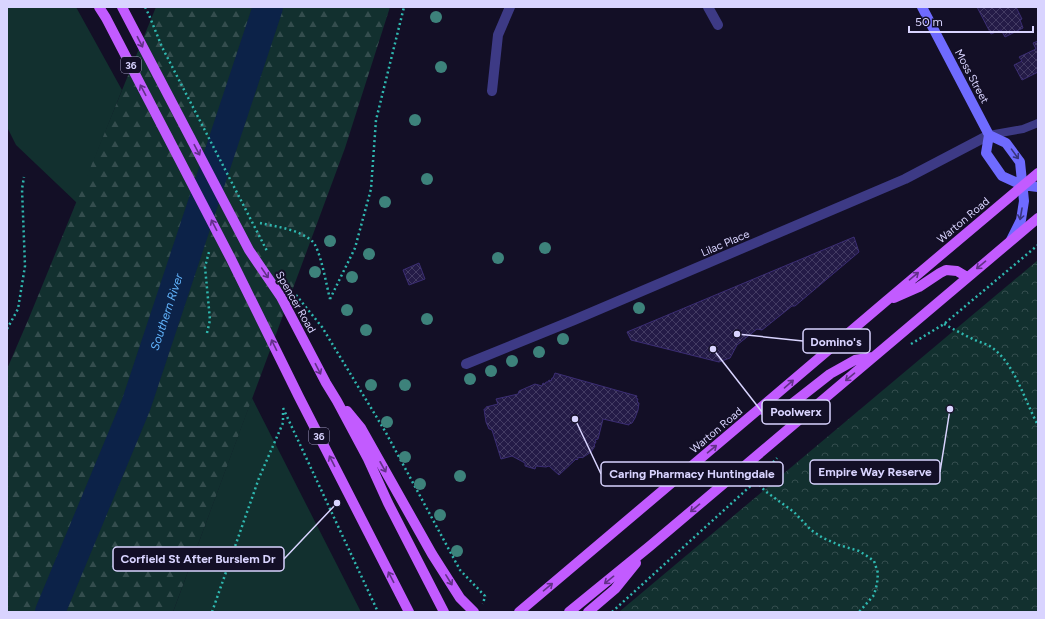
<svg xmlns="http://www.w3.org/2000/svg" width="1045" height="619" font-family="Figtree,sans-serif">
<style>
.grass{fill:#12302f}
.forest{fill:url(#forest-firs)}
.park{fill:url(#park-crowns)}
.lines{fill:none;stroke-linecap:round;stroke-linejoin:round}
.river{stroke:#0c2248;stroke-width:30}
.building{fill:url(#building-cross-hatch);stroke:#3b2d73}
.path{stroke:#2fb8b0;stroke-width:2.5;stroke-dasharray:2 3;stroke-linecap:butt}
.lane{stroke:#3d3a85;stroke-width:8}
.street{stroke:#3d3a85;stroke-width:10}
.secondary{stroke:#6f6bff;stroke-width:10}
.primary{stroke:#c25bff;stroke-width:10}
.tree{fill:#3d827b}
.oneway{stroke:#623188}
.oneway2{stroke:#38347d}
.labels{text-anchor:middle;stroke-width:4;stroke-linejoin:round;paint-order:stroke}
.shield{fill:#130f26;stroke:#9e99be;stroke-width:1}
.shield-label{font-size:10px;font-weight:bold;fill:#d9d4ff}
.street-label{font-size:11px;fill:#d9d4ff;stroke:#130f26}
.water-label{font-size:12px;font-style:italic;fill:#62b6ff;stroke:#130f26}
.leader{fill:none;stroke:#d9d4ff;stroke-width:1.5}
.callout-dot{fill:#d9d4ff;stroke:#130f26;stroke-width:1.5}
.callout{fill:#130f26;stroke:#d9d4ff;stroke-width:1.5}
.callout-label{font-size:12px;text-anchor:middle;font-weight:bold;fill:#d9d4ff}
</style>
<defs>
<pattern id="forest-firs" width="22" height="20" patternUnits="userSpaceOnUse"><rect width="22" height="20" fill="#12302f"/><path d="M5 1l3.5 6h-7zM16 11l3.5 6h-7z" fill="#344d4e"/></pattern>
<pattern id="park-crowns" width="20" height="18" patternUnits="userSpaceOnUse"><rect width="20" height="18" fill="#12302f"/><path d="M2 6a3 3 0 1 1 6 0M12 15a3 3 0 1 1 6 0" fill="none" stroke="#344d4e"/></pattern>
<pattern id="building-cross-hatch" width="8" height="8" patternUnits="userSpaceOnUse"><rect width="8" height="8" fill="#241b47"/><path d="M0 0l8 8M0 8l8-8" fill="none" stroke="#433b63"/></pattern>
</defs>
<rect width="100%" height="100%" fill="#130f26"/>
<path class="grass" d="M7 7H76L122 90 77 203 16 145 7 127Z
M252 398 361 612H173Z"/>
<path class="forest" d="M156 7H390L345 148 173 612H7V369L29 318Z"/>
<path class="park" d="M1038 260V612H619Z"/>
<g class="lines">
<path class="river" id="s1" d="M50 612 136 405 268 7"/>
</g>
<path class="building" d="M977 7H1016L1022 19 1020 20 1023 28 1005 37 1001 30 991 34Z
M1038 41V72L1022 80 1014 65 1022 61 1019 57 1036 49 1033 43Z
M854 237 859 252 795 306H792L762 330 757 329 737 345 730 358 719 362 631 340 627 332Z
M419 263 425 279 409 285 403 270Z
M555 373 637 396 636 398 638 399 637 401 638 402V403H639L638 410 635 418 632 423 629 424V425L603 419 598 439 595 440 596 442 594 445 595 446 591 452 582 458 581 457 580 458 579 457 577 460 576 459 559 475 549 466 546 467 536 466 535 469 525 466V463L512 456 501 459 492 430H491L490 429H489L486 422 484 409H486V407L498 404 496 399 518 394 519 391 535 384 542 386 543 383 545 384 546 382H548L549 380 551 381 552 378H553Z"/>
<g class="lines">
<path class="path" d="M145 7 149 15 162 47 267 251
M260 223C277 227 298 229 312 241 320 247 327 288 330 299
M296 295 322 327 385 431 460 570 485 596 483 604
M330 299 355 248 371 189 376 120 404 7
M944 324C955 330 966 336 977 341 982 343 987 344 991 347 1015 363 1024 400 1038 425
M7 329 18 309 25 266 22 189 24 177
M207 333 210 320 205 267 209 252
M911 344 944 324 1038 245
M283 408 378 612
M756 481 765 491 794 512 811 530 823 538 839 545 859 551 867 556 874 561 878 573 877 584 874 595 859 612
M212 612 259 478 283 423V410
M612 612 756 481 777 458"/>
<path class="lane" d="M989 135 1023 129 1038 123"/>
<path class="street" d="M708 7 718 25
M492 91 498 35 510 7
M466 364 574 320 905 179 989 135"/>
<path class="secondary" d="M922 7 989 135 1006 143 1020 162 1024 201 1021 220 1011 240
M989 135 986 153 1002 176 1022 185 1038 187"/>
<path class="primary" d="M99 7 106 18 231 259 299 397 409 612
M122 7 249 250 281 297 326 383 337 401 368 459 388 503 444 612
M894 298 919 287 940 273 946 270 957 271 967 277
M759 409 770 412 782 410 793 403 830 374 855 360 873 357
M347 411 361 428 432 554 460 598 474 612
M519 612 759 409 885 302 1038 173
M569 612 650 546 1038 218
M588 612 615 589 636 563"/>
</g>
<g class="tree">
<circle cx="436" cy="17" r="6"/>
<circle cx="441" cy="67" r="6"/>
<circle cx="415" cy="120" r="6"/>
<circle cx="427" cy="179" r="6"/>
<circle cx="385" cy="202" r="6"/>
<circle cx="330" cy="241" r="6"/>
<circle cx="545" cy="248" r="6"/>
<circle cx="369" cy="254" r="6"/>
<circle cx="498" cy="258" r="6"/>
<circle cx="315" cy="272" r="6"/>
<circle cx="352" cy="277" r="6"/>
<circle cx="639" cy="308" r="6"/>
<circle cx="347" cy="310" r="6"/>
<circle cx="427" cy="319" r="6"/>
<circle cx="366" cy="330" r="6"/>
<circle cx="563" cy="339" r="6"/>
<circle cx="539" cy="352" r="6"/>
<circle cx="512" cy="361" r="6"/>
<circle cx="491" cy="371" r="6"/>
<circle cx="470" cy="379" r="6"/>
<circle cx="371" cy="385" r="6"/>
<circle cx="405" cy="385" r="6"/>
<circle cx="387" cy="422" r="6"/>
<circle cx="405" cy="457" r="6"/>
<circle cx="460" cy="476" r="6"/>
<circle cx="420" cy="484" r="6"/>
<circle cx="440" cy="515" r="6"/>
<circle cx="457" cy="551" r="6"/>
</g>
<defs><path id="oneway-shaft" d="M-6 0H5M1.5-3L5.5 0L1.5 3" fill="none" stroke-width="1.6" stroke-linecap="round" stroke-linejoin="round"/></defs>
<g class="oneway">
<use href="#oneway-shaft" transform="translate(140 42) rotate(63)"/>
<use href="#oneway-shaft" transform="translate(143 90) rotate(-118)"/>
<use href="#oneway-shaft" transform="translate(197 150) rotate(62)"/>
<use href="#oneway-shaft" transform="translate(214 225) rotate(-117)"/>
<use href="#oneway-shaft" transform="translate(981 265) rotate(140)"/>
<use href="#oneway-shaft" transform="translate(265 273) rotate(56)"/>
<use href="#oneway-shaft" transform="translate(914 276) rotate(-40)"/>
<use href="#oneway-shaft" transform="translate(274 345) rotate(-116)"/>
<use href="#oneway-shaft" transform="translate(318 369) rotate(63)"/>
<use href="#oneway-shaft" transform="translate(850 377) rotate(140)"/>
<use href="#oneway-shaft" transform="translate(789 384) rotate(-41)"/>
<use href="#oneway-shaft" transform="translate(712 449) rotate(-40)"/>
<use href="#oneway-shaft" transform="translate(332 461) rotate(-117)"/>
<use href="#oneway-shaft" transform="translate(383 467) rotate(61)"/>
<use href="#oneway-shaft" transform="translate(695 508) rotate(140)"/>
<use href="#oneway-shaft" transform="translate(391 577) rotate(-117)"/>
<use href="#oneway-shaft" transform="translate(449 580) rotate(58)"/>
<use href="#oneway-shaft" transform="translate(609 580) rotate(141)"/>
<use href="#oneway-shaft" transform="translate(548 587) rotate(-40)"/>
</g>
<g class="oneway2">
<use href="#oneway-shaft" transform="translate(1015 154) rotate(54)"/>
<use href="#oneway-shaft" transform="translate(1021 214) rotate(100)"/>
</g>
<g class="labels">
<g class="shield">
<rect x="121" y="57" width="20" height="16" rx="3"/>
<rect x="309" y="428" width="20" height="16" rx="3"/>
</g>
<g class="shield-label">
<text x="131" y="69">36</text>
<text x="319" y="440">36</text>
</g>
<g class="street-label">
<text transform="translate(972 76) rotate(62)" y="4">Moss Street</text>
<text transform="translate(963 220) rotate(-40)" y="4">Warton Road</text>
<text transform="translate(725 243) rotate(-23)" y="4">Lilac Place</text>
<text transform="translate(296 302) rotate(60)" y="4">Spencer Road</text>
<text transform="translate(716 430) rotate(-40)" y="4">Warton Road</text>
</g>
<g class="water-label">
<text dy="4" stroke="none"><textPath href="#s1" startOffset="322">Southern River</textPath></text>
</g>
</g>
<path class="leader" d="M737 334L803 341M713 349L762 412M950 409L940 472M575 419L601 474M337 503L284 559"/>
<g class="callout-dot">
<circle cx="737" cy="334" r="4"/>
<circle cx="713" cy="349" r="4"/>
<circle cx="950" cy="409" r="4"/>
<circle cx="575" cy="419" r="4"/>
<circle cx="337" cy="503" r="4"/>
</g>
<g class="callout">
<rect x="803" y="329" width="67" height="24" rx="4"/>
<rect x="762" y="400" width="68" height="24" rx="4"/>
<rect x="810" y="460" width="130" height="24" rx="4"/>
<rect x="601" y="462" width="182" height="24" rx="4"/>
<rect x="113" y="547" width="171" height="24" rx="4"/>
</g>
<g class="callout-label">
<text x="836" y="346">Domino's</text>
<text x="796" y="416">Poolwerx</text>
<text x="875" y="476">Empire Way Reserve</text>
<text x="692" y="478">Caring Pharmacy Huntingdale</text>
<text x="198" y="563">Corfield St After Burslem Dr</text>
</g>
<rect width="1045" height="619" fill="none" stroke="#d9d4ff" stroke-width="16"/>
<path d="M909 26v6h124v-6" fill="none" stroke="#d9d4ff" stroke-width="2"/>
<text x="915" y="26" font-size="12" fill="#d9d4ff" stroke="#130f26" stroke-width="3" paint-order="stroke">50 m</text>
</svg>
